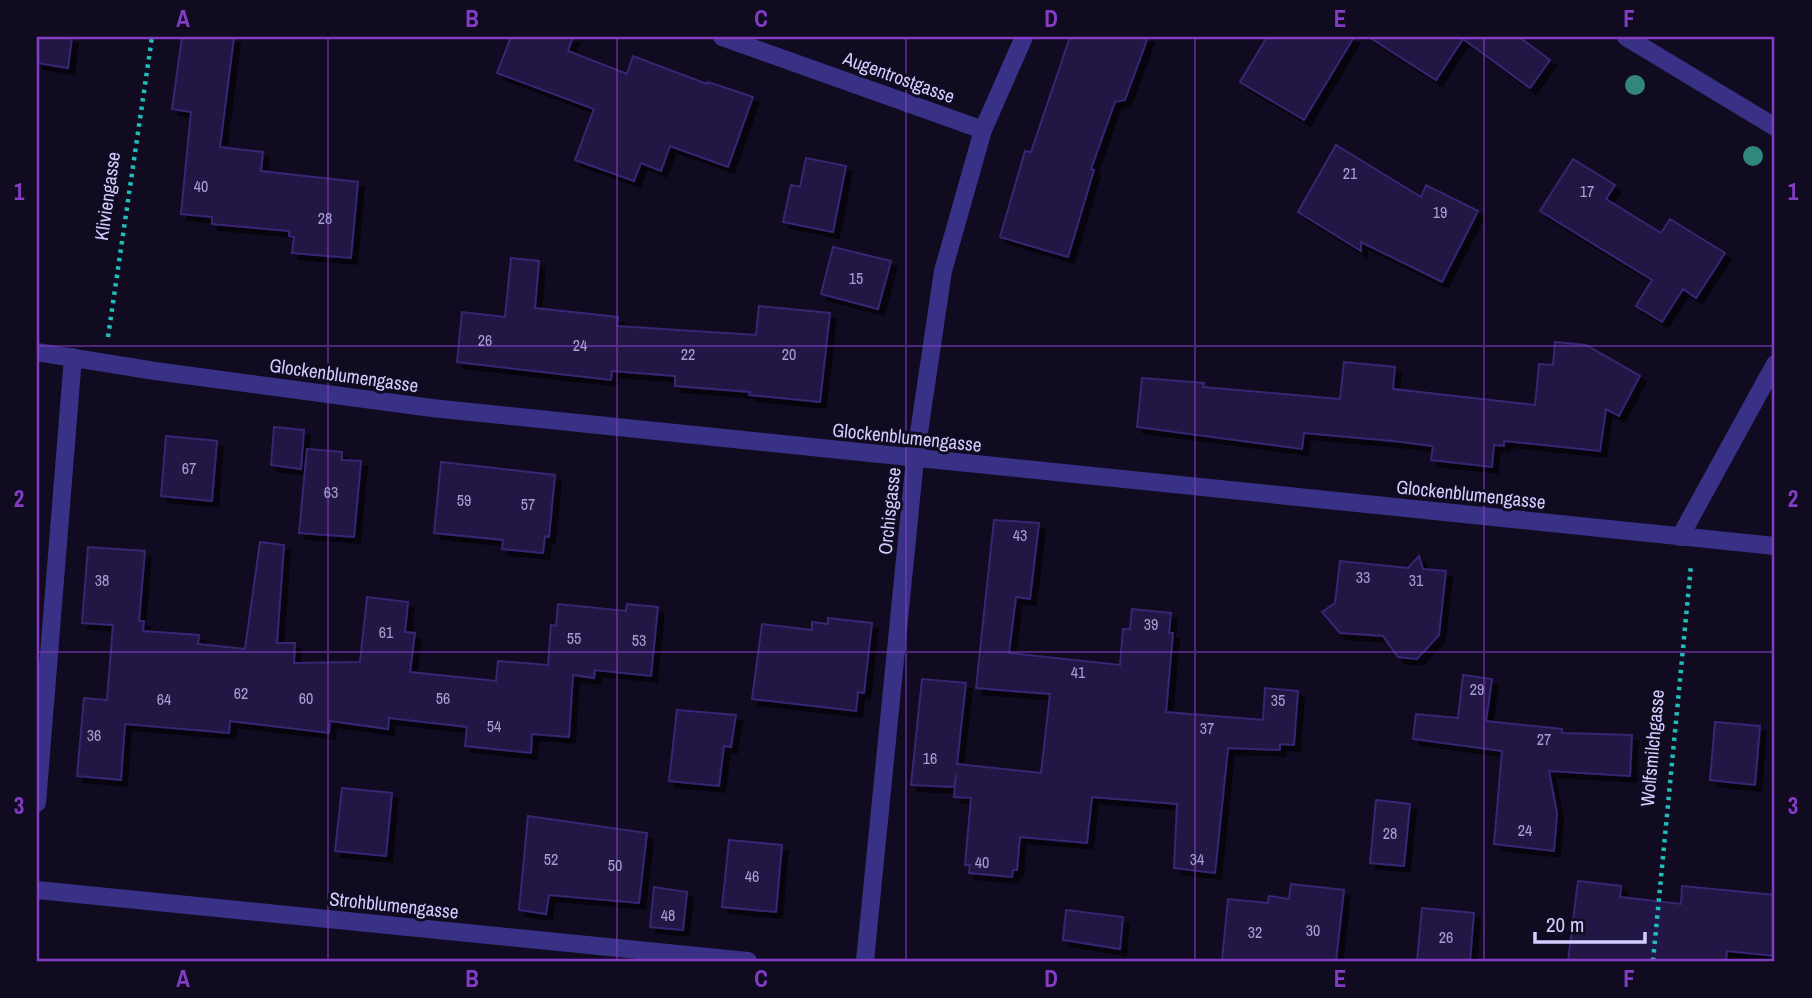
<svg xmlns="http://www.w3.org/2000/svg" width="1812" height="998" font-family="'Archivo Narrow',sans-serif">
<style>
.building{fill:#211544;stroke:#382572;stroke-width:2;filter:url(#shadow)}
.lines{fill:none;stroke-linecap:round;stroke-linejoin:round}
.path{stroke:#22bcba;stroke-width:4.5;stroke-dasharray:3.5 5;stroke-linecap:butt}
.street{stroke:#383185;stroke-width:18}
.tree{fill:#31867e}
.grid{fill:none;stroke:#843cc5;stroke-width:2;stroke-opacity:0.55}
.labels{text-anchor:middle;stroke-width:6;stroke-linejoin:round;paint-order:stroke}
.number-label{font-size:16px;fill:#a79ed0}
.street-label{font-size:19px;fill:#d4cbff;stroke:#100b21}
.neatline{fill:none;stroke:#843cc5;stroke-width:2.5}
.grid-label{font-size:23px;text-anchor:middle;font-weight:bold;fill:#843cc5}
</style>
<defs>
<filter id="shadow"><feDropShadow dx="6" dy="6" stdDeviation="0" flood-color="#0009"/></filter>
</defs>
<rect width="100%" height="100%" fill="#100b21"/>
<path class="building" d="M37 37H72L68 68 37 63Z
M182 37H234L220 147 263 152 261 171 358 182 351 258 292 253 294 237 289 236V231L212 224V217L181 214 191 112 172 109Z
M511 37H573L568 51 627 74 633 56 707 84 708 82 753 97 728 167 670 146 661 171 641 163 634 181 575 160 594 109 497 73Z
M1070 37H1148L1125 100 1115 102 1091 169 1094 170 1068 257 1000 237 1025 151 1031 152Z
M1267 37H1354L1304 120 1240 82Z
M1369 37H1519L1550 60 1530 88 1463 39 1436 80Z
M1336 145 1421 197 1426 185 1478 211 1442 282 1361 242V251L1298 212Z
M806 158 846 166 833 232 783 222 791 185 800 187Z
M1573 159 1615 185 1606 199 1661 233 1670 219 1725 253 1696 298 1683 289 1662 322 1636 306 1652 280 1540 211Z
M833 247 891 261 878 309 821 294Z
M511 258 539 261 535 308 618 317 617 326 756 335 759 306 830 313 820 402 749 395 750 392 675 386V376L612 371 611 380 457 362 462 312 505 317Z
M1555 342 1586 345 1640 376 1619 416 1606 409 1600 451 1504 441V446L1494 445 1492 467 1431 460 1433 446 1393 441 1304 433 1302 449 1137 427 1142 378 1204 383 1203 387 1340 399 1344 362 1395 367 1393 389 1535 405 1539 364 1553 365Z
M274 427 304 430 301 469 271 465Z
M166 436 217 441 212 501 161 496Z
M307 449 342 452V460L361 461 354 537 299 533Z
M441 462 555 475 549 537 545 536 543 553 502 549 503 540 434 533Z
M994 520 1039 523 1030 599 1016 597 1009 653 1120 665 1123 629H1130L1132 609 1171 613 1169 633H1173L1166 712 1263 720 1265 688 1298 691 1294 745 1280 744V750L1228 748 1215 873 1174 868 1177 804 1092 797 1087 843 1020 837 1017 870H1013L1012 877 969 873 970 865H965L971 798 954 797 956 775 954 787 911 785 922 679 966 683 957 764 1041 773 1050 694 976 688Z
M260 542 284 545 277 643H295L294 663 360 662 367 597 408 602 405 632 415 633 410 672 496 681 498 661 548 665 551 625 556 626 558 604 626 611 627 604 658 607 651 676 595 670 594 678 573 675 569 737 532 734 531 753 465 746 467 727 389 718 388 729 330 721 329 733 230 721 229 733 125 724 121 780 77 776 84 698 107 700 113 625 82 623 88 547 145 551 139 621H144L143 631 199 635 198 644 245 649Z
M1419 556 1423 569 1446 571 1439 635 1417 659 1398 657 1383 636 1340 633 1322 612 1335 603 1340 561 1408 568Z
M828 618 872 623 864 693 858 692 856 711 752 699 762 624 812 630V622L828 624Z
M1463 675 1492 679 1486 721 1562 729V733L1632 735 1630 776 1549 771 1557 813 1554 851 1494 844 1502 751 1413 739 1416 714 1458 718Z
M677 710 736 715 731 747 724 746 719 786 669 781Z
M1715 722 1760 726 1755 785 1710 780Z
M342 788 392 793 386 856 335 851Z
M1376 800 1410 804 1404 866 1370 863Z
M528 816 647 833 639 903 549 895 546 914 519 910Z
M729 840 782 845 776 912 722 907Z
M1578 881 1621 886 1620 897 1681 904 1682 886 1775 895V956L1727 951 1726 961H1568Z
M1291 884 1344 890 1336 961H1222L1228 899 1268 903 1269 896 1289 899Z
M654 887 687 892 683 930 650 927Z
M1422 908 1474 913 1470 961H1417Z
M1066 910 1123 917 1120 949 1063 940Z"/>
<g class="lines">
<path class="path" d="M108 337 152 37
M1653 961 1691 565"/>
<path class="street" d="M722 37 983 130
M1626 37 1775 127
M37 352 155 371 432 408 1775 546
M1680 537 1775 364
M37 803 73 357
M37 890 748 961
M865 961 915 459 943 271 983 130 1024 37"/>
</g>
<g class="tree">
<circle cx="1635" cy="85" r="10"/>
<circle cx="1753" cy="156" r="10"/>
</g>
<path class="grid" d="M328 37V961M617 37V961M906 37V961M1195 37V961M1484 37V961M37 346H1775M37 652H1775"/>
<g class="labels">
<g class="number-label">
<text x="1350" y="179">21</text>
<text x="201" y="192">40</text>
<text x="1587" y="197">17</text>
<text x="1440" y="218">19</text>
<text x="325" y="224">28</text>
<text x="856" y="284">15</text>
<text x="485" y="346">26</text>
<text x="580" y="351">24</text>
<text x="688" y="360">22</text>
<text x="789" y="360">20</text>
<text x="189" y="474">67</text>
<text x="331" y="498">63</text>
<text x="464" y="506">59</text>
<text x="528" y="510">57</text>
<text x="1020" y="541">43</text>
<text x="1363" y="583">33</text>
<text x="102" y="586">38</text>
<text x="1416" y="586">31</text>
<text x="1151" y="630">39</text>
<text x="386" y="638">61</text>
<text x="574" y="644">55</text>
<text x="639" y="646">53</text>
<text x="1078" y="678">41</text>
<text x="1477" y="695">29</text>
<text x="241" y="699">62</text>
<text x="306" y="704">60</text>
<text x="443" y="704">56</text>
<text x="164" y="705">64</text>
<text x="1278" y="706">35</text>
<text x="494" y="732">54</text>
<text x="1207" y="734">37</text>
<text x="94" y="741">36</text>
<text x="1544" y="745">27</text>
<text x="930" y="764">16</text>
<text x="1525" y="836">24</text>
<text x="1390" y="839">28</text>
<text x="551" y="865">52</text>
<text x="1197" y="865">34</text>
<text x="982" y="868">40</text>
<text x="615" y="871">50</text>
<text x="752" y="882">46</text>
<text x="668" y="921">48</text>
<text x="1313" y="936">30</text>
<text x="1255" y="938">32</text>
<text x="1446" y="943">26</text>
</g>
<g class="street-label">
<text transform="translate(899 77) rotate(20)" y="7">Augentrostgasse</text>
<text transform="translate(107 196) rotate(-82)" y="7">Kliviengasse</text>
<text transform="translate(344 375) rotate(8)" y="7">Glockenblumengasse</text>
<text transform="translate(907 437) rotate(6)" y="7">Glockenblumengasse</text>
<text transform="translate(1471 494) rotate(6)" y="7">Glockenblumengasse</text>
<text transform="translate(889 511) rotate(-84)" y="7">Orchisgasse</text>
<text transform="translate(1652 748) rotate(-85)" y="7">Wolfsmilchgasse</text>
<text transform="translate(394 905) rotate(6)" y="7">Strohblumengasse</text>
</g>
</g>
<rect width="1812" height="998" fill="none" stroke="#100b21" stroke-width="77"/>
<path d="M1535 932v10h110v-10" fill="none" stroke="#d4cbff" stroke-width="3.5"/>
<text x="1546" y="932" font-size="21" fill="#d4cbff" stroke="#100b21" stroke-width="5" paint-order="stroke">20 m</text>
<rect x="38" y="38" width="1735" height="922" class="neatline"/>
<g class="grid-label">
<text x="183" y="27">A</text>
<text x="472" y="27">B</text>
<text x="761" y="27">C</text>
<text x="1051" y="27">D</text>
<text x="1340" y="27">E</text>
<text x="1629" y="27">F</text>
<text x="19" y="200">1</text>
<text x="1793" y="200">1</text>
<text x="19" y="507">2</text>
<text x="1793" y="507">2</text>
<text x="19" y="814">3</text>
<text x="1793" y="814">3</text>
<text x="183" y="987">A</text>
<text x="472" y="987">B</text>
<text x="761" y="987">C</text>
<text x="1051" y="987">D</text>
<text x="1340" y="987">E</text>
<text x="1629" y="987">F</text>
</g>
</svg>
